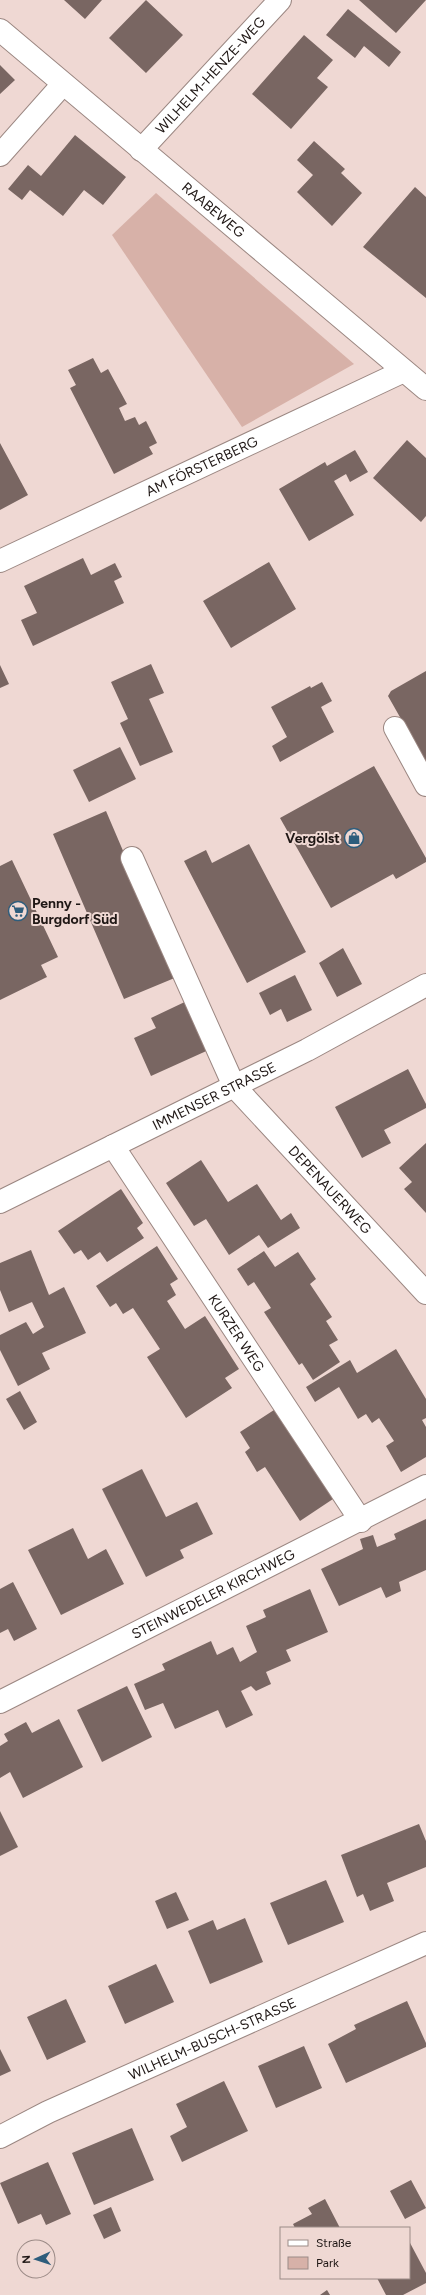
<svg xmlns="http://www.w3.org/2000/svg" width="426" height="2295" font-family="Figtree,sans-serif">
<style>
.green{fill:#d7b1a8}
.building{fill:#796662}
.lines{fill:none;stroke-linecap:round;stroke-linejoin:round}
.minor-casing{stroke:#9b8782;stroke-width:24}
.major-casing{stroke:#9b8782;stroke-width:24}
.minor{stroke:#fff;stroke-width:22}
.major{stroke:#fff;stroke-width:22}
.labels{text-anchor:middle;stroke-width:4;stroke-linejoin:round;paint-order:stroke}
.street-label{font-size:14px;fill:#1f1715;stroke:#efd8d3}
.poi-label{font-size:14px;font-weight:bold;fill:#1f1715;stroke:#efd8d3;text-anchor:end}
</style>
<rect width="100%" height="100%" fill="#efd8d3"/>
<path class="green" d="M156 193 354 364 242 427 112 235Z"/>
<path class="building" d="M64 0H102L85 19Z
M146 0 183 35 146 73 109 38Z
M359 0H426L396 33Z
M348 9 401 52 389 67 364 46 355 58 326 35Z
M304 35 333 60 317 78 328 87 291 129 252 94Z
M0 65 15 80 0 94Z
M75 135 126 177 103 205 84 190 63 216 30 190 22 200 8 189 28 165 41 176Z
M314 141 345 169 341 173 362 193 332 226 297 192 313 175 297 160Z
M415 187 426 197V298L363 247Z
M93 358 101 373 108 369 127 404 119 408 125 421 135 417 139 425 146 421 157 443 149 447 153 454 114 474 70 388 76 385 68 370Z
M407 440 426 458V516L421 522 373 478Z
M0 443 28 495 0 510Z
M355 450 368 472 350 482 346 474 334 481 354 515 309 541 279 489 325 462 327 466Z
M83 558 91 575 115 563 122 577 114 581 124 603 33 646 21 620 37 613 24 586Z
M269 562 296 609 231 648 203 601Z
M151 664 164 693 149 699 173 752 140 766 120 723 128 719 111 682Z
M0 665 9 684 0 688Z
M426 671V763L388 696 391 691Z
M322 682 332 701 321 707 334 732 280 762 272 746 287 737 271 707 310 686 311 688Z
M120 747 136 779 89 802 73 770Z
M374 766 426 858V862L396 879 393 874 331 908 280 818Z
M106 811 177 977 124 999 53 834Z
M249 844 306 952 247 983 184 861 206 850 212 863Z
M12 860 58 957 41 965 47 977 0 1000V866Z
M343 948 362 984 337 997 319 963Z
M295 975 312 1010 287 1022 281 1009 270 1015 259 993Z
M191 999 213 1048 151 1076 134 1038 156 1028 151 1018Z
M408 1069 426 1104V1108L384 1130 391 1143 362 1158 335 1107Z
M426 1143V1213L404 1189 412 1182 399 1168Z
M201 1160 228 1202 257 1184 281 1220 291 1213 300 1228 268 1248 259 1235 229 1255 206 1219 194 1226 166 1183Z
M121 1189 143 1223 137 1228 144 1238 107 1262 100 1252 88 1260 81 1250 74 1254 58 1231Z
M157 1246 178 1279 170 1284 176 1295 167 1301 185 1329 205 1316 239 1369 225 1378 232 1388 186 1418 147 1357 160 1349 133 1308 123 1314 116 1303 110 1307 96 1286Z
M31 1250 49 1295 64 1287 86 1333 42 1353 50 1369 18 1386 0 1350V1335L26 1322 33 1334 44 1327 32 1302 9 1312 0 1290V1263Z
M264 1251 275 1267 298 1252 316 1279 310 1284 332 1317 326 1321 338 1340 329 1345 340 1362 313 1380 302 1363 299 1365 264 1312 271 1308 254 1282 248 1286 237 1269Z
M396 1349 426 1399V1418L422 1420 426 1427V1457L401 1472 386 1446 394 1441 379 1418 372 1423 366 1414 358 1419 339 1387 315 1402 306 1387 350 1360 357 1373Z
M20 1391 37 1422 24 1430 6 1399Z
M274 1410 333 1499 300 1521 265 1467 257 1472 245 1452 250 1448 240 1432Z
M142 1469 166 1517 197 1502 213 1534 180 1550 184 1558 146 1577 102 1489Z
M426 1519V1570L399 1582 401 1591 386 1598 381 1587 339 1606 321 1569 363 1549 360 1539 373 1535 377 1547 396 1539 394 1534Z
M73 1528 88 1559 106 1549 124 1584 61 1615 28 1550Z
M13 1582 37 1629 14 1641 8 1629 0 1633V1589Z
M310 1589 328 1632 286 1650 291 1661 266 1672 271 1684 256 1691 251 1686 241 1691 253 1715 226 1728 218 1710 175 1729 163 1703 145 1710 134 1684 165 1670 162 1664 211 1641 217 1655 233 1647 240 1662 257 1652 246 1626 266 1617 263 1610Z
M127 1686 152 1737 102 1762 77 1710Z
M59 1719 83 1767 23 1798 10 1772 0 1778V1746L8 1741 4 1734 26 1722 32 1733Z
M0 1811 18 1847 0 1856Z
M419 1824 426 1841V1867L387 1883 394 1901 370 1911 363 1894 357 1897 341 1855Z
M326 1880 344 1922 288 1945 270 1903Z
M176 1892 189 1920 167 1929 155 1901Z
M245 1918 263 1962 210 1984 188 1931 213 1920 217 1930Z
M156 1964 174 2002 125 2024 108 1986Z
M66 1999 86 2042 47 2060 27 2017Z
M407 2001 426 2043V2047L346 2083 328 2044 356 2029 354 2025Z
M304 2046 322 2088 276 2108 258 2066Z
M0 2049 11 2071 0 2076Z
M224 2081 248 2131 182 2162 170 2136 187 2127 176 2104Z
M132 2128 154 2180 94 2205 72 2153Z
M48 2162 71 2214 46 2225 41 2214 18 2224 0 2183Z
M411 2180 426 2208 405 2219 390 2191Z
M325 2199 340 2228H295L293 2224 312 2214 308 2208Z
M111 2207 121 2231 104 2239 93 2215Z
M409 2241 426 2273V2283L403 2295H386L377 2278H409Z
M327 2290 330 2295H320Z"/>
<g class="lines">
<defs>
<g id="minor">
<path id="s1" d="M0 30 426 389"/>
<path id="s2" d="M141 150 280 0"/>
<path d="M0 155 63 84"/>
<path id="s3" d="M0 561 404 371"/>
<path d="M395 728 426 785"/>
<path id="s4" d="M132 858 234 1086 426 1293"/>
<path id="s5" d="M113 1146 361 1521"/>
<path id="s6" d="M0 1702 426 1486"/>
<path id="s7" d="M0 2137 48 2112 426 1943"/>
</g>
<g id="major">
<path id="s8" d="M0 1202 307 1050 426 985"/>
</g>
</defs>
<use href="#minor" class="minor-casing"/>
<use href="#major" class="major-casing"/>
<use href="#minor" class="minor"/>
<use href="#major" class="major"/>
</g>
<defs>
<symbol id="shop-ring" viewBox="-11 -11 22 22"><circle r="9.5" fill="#efd8d3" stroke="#2e5d7c" stroke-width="1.5"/><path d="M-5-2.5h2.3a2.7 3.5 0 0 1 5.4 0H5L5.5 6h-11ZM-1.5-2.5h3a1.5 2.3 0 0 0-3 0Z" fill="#2e5d7c"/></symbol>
<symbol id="supermarket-ring" viewBox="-11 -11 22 22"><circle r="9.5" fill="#efd8d3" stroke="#2e5d7c" stroke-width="1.5"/><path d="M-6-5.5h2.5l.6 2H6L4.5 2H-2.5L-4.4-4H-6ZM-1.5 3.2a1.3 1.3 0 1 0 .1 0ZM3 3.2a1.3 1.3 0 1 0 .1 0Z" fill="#2e5d7c"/></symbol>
</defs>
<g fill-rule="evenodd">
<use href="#shop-ring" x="343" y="827" width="22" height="22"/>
<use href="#supermarket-ring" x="7" y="900" width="22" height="22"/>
</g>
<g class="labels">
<g class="street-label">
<text dy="5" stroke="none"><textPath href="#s2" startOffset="102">WILHELM-HENZE-WEG</textPath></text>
<text dy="5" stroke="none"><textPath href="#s1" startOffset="279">RAABEWEG</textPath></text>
<text dy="5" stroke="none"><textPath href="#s3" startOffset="223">AM FÖRSTERBERG</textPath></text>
<text dy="5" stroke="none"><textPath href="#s8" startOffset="239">IMMENSER STRASSE</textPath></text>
<text dy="5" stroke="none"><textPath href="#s4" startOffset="391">DEPENAUERWEG</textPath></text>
<text dy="5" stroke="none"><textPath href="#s5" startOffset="224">KURZER WEG</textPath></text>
<text dy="5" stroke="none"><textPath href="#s6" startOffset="239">STEINWEDELER KIRCHWEG</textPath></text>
<text dy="5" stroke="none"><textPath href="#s7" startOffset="234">WILHELM-BUSCH-STRASSE</textPath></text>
</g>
<g class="poi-label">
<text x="340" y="843">Vergölst</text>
<text x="32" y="908" text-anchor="start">Penny -<tspan x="32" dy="16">Burgdorf Süd</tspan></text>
</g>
</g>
<rect x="280" y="2227" width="130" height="52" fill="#efd8d3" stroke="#9c8b87"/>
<rect x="288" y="2240" width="20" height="6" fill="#ffffff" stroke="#9c8b87"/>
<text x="316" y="2247" font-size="12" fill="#1f1715">Straße</text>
<rect x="288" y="2257" width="20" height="12" fill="#d7b1a8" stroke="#9c8b87"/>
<text x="316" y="2267" font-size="12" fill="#1f1715">Park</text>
<g transform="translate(36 2259) rotate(267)"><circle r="19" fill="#efd8d3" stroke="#9c8b87"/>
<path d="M0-3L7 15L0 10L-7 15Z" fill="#2e5d7c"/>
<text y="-6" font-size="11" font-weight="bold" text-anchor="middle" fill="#1f1715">N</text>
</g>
</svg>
